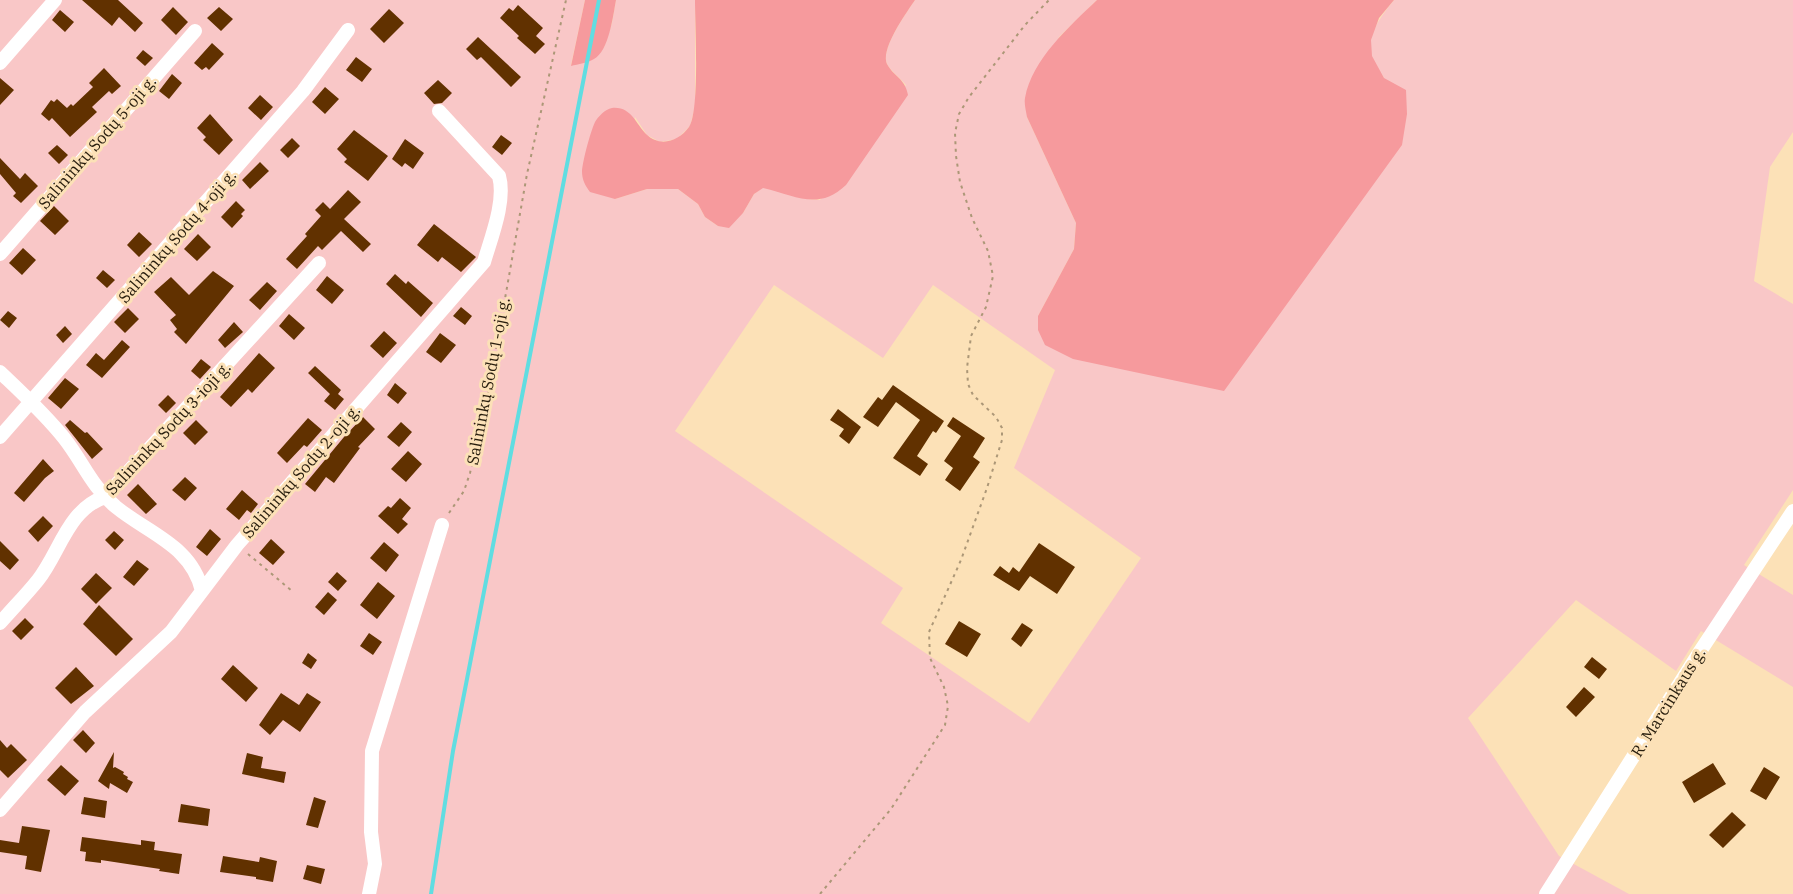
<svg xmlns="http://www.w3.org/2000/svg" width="1793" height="894" font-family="'IBM Plex Serif',serif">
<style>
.green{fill:#f9c7c7;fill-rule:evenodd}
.forest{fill:#f69a9d}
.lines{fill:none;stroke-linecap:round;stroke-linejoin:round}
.stream{stroke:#60dde1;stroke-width:4}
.building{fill:#613100}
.path{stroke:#ac9777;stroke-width:2;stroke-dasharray:3 4.5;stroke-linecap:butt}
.street{stroke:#fff;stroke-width:14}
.labels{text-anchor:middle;stroke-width:6;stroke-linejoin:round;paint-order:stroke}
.street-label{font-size:16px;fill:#271d0d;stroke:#fce1b7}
</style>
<rect width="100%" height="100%" fill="#fce1b7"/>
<path class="green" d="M0 0H585L571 65 604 47 612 23 616 0H695V107L690 126 677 139 660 142 647 135 635 117 615 199 647 189H678L698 204 705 217 718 226 743 213 754 194 763 187 807 199 820 200 906 85C901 79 891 71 887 64 880 49 907 12 915 0H1097L1059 37 1027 117 1076 223 1074 249 1038 316 1384 78C1380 72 1375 64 1372 57 1365 36 1382 15 1394 0H1793V132L1770 167 1754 281 1793 304V490L1744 565 1793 595V687L1701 631 1676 671 1576 600 1468 718 1559 856 1629 894H0ZM774 285 883 358 933 285 1055 370 1014 468 1141 558 1029 723 881 623 903 588 675 431Z"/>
<path class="forest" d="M585 0H616C613 16 609 51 594 59 588 63 578 64 571 66Z
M695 0H915C907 12 880 49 887 64 894 77 905 78 908 95L846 185C818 211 797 196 763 188L754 194 743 213 729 228 718 226 705 217 698 204 678 189H647L615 199 590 192C585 185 582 180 582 171 583 160 590 133 595 122 598 117 605 109 612 108 631 106 636 124 646 134 660 148 679 141 689 127 700 111 695 24 695 0Z
M1097 0H1394L1379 18 1371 40 1372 56 1384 78 1406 90 1407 114 1402 145 1224 391 1073 359 1045 345 1038 330V316L1074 249 1076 223 1027 117C1026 111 1024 104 1025 98 1032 59 1070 26 1097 0Z"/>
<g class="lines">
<path class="stream" d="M431 894 453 751 599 0"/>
</g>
<path class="building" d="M82 0H118L143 23 135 32 119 17 112 26Z
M518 5 543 28 536 36 545 44 535 54 517 38 519 36 500 18 509 8 513 11Z
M173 7 188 22 176 35 161 20Z
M219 7 233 19 221 31 207 18Z
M389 9 404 23 384 43 370 29Z
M60 10 74 22 65 32 52 20Z
M478 37 521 77 511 87 481 57 477 60 466 49Z
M212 43 224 54 209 70 206 67 202 70 194 63Z
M143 50 153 58 145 66 136 58Z
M356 57 372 69 362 82 346 70Z
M104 68 121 86 112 94 109 91 92 107 97 112 70 137 52 118 49 121 41 114 51 100 54 102 57 99 67 108 71 104 73 106 93 87 89 83Z
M172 74 182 83 169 99 159 91Z
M0 78 14 90 0 105Z
M438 80 452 93 442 103 434 104 424 93Z
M325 87 339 99 325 114 312 102Z
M260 95 273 107 261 120 248 108Z
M210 114 233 140 219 155 203 140 206 137 197 128Z
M354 130 388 156 368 181 344 162 347 159 337 149Z
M501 135 512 143 502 155 492 147Z
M292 138 300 146 288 158 280 150Z
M405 139 424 153 413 169 405 163 402 167 392 159Z
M57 145 68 155 59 164 48 153Z
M0 158 20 179 25 173 38 186 21 203 13 196 16 193 0 174Z
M260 162 269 171 250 189 242 180Z
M348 190 361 202 344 219 371 244 363 252 341 231 322 250 318 246 297 269 286 259 307 236 305 234 321 216 315 210 323 202 330 209Z
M236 201 245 210 241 214 243 216 232 228 221 217Z
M54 206 69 221 55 235 40 221Z
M434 224 476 257 461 272 442 257 438 262 417 245Z
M139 232 152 244 139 257 127 245Z
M198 234 211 247 197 261 184 249Z
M23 248 36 260 22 275 9 263Z
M103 270 115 280 107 288 96 278Z
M213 271 234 286 186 344 174 332 177 329 170 320 176 315 154 292 171 277 189 295Z
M395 274 406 284 408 281 433 303 421 317 386 284Z
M327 276 344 290 332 304 316 290Z
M267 282 277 291 260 310 249 300Z
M461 307 472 316 465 325 453 316Z
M128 308 139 319 125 333 114 322Z
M8 311 17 318 9 328 0 320Z
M289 314 305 328 294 340 279 326Z
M234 322 243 332 225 348 218 340Z
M65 326 72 334 63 343 56 335Z
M384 331 397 343 383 358 370 346Z
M440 333 456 345 441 363 426 352Z
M122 340 130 347 102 378 86 365 96 353 104 360Z
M259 353 275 368 252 393 248 389 231 407 220 397Z
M201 359 211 367 200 379 191 371Z
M315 366 341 390 338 394 344 399 335 410 324 401 330 394 308 373Z
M65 378 79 389 61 409 48 398Z
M395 383 407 393 398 404 387 395Z
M893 385 944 421 936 433 933 431 917 456 928 464 920 476 893 458 920 420 896 402 878 427 863 417 878 397 882 400Z
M168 395 176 403 166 413 158 405Z
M838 409 861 427 849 444 839 436 844 429 830 420Z
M363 417 375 429 358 447 360 448 334 483 326 477 315 492 305 484 344 437Z
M953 417 985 438 973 457 980 462 960 491 945 480 953 468 944 461 961 436 947 426Z
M308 418 322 430 307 447 304 445 287 463 277 453Z
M70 420 85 433 87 432 103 449 92 459 65 425Z
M196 420 208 432 195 445 183 433Z
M401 422 412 432 399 447 387 437Z
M408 451 422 464 406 482 391 469Z
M43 459 54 471 45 478 24 502 14 493Z
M185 477 197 488 185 501 172 490Z
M138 484 157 504 146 514 127 495Z
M242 490 258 504 251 513 247 510 239 520 226 509Z
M400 498 411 508 402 519 408 524 398 534 378 516 388 506 391 508Z
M43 516 53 526 38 542 28 531Z
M210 529 221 539 207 556 196 547Z
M114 531 124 540 115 550 105 540Z
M271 539 285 552 273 565 259 553Z
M0 541 19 560 10 570 0 561Z
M384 542 399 555 386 572 370 558Z
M1039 543 1075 567 1057 594 1030 576 1019 591 993 575 1000 566 1009 573 1013 567 1019 572Z
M137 560 149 569 134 586 123 577Z
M337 572 347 581 338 591 328 582Z
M96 573 112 588 96 604 81 589Z
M378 582 395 596 377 619 360 605Z
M328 592 337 600 324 615 315 607Z
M99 605 133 639 116 656 83 624Z
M25 618 34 627 21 640 12 631Z
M959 621 981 634 967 657 945 644Z
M1022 623 1033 630 1021 647 1011 639Z
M369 633 382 642 373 655 360 646Z
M308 653 317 660 311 669 302 663Z
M1592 657 1607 669 1599 679 1584 667Z
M233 665 258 688 246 702 221 679Z
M76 667 94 686 71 704 55 688Z
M1584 687 1595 697 1576 717 1566 707Z
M281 693 299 705 307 693 321 702 300 732 283 720 270 735 259 725Z
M83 730 95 743 86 753 73 740Z
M0 740 7 748 11 744 27 760 8 778 0 770Z
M114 752 113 768 115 767 124 772 123 774 128 777 127 779 133 782 127 793 110 783 109 789 98 781Z
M247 753 263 757 261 768 286 772 284 783 242 774Z
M1713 763 1726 784 1694 803 1682 782Z
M61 765 79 781 65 796 47 780Z
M1764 767 1780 777 1766 800 1750 791Z
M84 797 107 801 105 818 81 814Z
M314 797 326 801 318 828 306 825Z
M181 804 210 809 208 826 178 822Z
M1732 812 1746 825 1723 848 1709 835Z
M22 826 50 830 41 872 25 869 27 856 0 852V840L19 843Z
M82 837 141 845V840L155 842 154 850 182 854 179 874 159 871 160 869 101 860V863L85 861 86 852 80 851Z
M223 856 259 862 260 857 277 861 273 882 256 879V877L220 872Z
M307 865 325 869 321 884 303 879Z"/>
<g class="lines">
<path class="path" d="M449 513 464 491 470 473 488 395 527 174 566 0
M248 554 292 591
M820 894 891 809 945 725 948 706 944 687 930 658 929 632 961 560 987 488 1002 440V428L996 417 973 395 968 384 967 368 971 336 986 307 993 276 988 251 972 218 960 182 956 156 955 133 959 114 969 97 1025 25 1049 0"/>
<path class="street" d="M0 63 55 0
M0 254 195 31
M0 372C22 393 45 414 64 438 83 462 91 486 116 507 149 534 192 546 202 591
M0 437 303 91 348 30
M0 623C13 608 26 595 38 580 60 552 68 509 105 497L319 263
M0 810 85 712 171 632 237 545 484 262C491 238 506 201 499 176L439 111
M369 894 375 864 371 832 372 751 442 525
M1546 894 1699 653 1793 511"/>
</g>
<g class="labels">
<g class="street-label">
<text transform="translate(97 142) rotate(-49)" y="6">Salininkų Sodų 5-oji g.</text>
<text transform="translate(177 236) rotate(-49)" y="6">Salininkų Sodų 4-oji g.</text>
<text transform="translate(488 381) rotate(-79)" y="6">Salininkų Sodų 1-oji g.</text>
<text transform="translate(168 428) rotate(-47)" y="6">Salininkų Sodų 3-ioji g.</text>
<text transform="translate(301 471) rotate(-49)" y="6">Salininkų Sodų 2-oji g.</text>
<text transform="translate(1668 702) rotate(-58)" y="6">R. Marcinkaus g.</text>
</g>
</g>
</svg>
